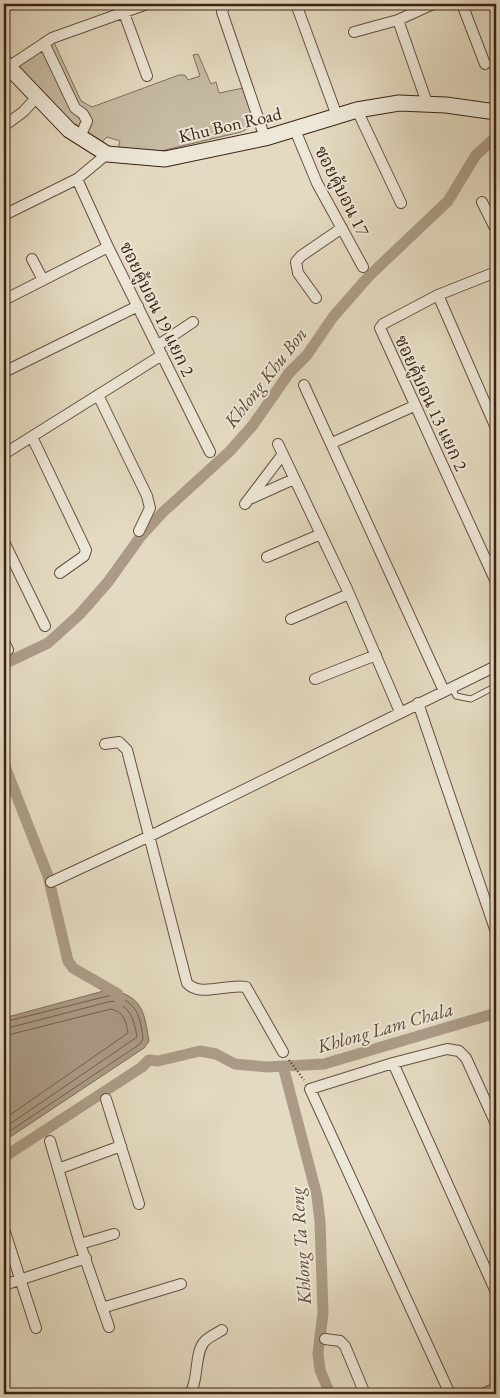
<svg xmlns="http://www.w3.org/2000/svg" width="500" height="1398" font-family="'EB Garamond','Noto Serif Thai',serif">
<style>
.green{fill:#c7bba4;stroke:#826e5c}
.water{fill:#ab9b86;stroke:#7f6b58}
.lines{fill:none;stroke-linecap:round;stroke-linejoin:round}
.shore{stroke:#745e4d;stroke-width:1}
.canal{stroke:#ab9b86;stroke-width:11}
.service-casing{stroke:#66503f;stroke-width:7}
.minor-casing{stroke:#66503f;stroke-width:12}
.secondary-casing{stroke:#3c2214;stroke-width:17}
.path{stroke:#3c2214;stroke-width:2;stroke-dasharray:1 2.5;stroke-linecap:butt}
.service{stroke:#ede7d7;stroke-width:5}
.minor{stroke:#ede7d7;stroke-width:10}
.secondary{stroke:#ede7d7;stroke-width:15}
.labels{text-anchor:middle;stroke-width:4;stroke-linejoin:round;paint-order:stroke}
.street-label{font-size:18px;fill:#3c2214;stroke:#ede7d7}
.water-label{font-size:19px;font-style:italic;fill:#5d4636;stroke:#ede7d7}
</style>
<rect width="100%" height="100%" fill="#e4dac1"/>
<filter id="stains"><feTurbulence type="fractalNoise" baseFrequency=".004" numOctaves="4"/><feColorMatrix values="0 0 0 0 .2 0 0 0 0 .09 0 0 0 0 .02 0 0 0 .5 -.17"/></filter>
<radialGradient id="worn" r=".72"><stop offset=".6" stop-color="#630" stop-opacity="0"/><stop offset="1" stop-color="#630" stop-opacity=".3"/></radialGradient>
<path class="green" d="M52 38 81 101 92 107 179 75H185L188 80 200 76 193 55 198 54 211 84 216 82 219 93 243 88 258 124 241 132 161 151 117 152 120 141 107 137 100 144 89 139 12 67Z"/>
<path class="water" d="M111 989C143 998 144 1011 149 1041L144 1048 4 1141V1018Z"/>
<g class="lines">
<path class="shore" d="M4 1022 112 995C137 1002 140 1015 143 1039L140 1044 4 1135
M4 1029 112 1001C130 1006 134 1019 137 1037L4 1128
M4 1036 111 1009C124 1012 126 1021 128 1033L4 1119"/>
<path class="canal" d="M4 664 48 643 79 615 108 582 141 536 162 513 230 451 253 425 289 373 307 355 333 317 369 276 448 201 476 155 496 137
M4 764 48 876 68 961 73 968 118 994 120 1001
M149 1060 158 1061 200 1051 216 1054 235 1064 267 1067 324 1064 496 1013
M283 1066 317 1196 320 1222 323 1313 318 1353 320 1370 330 1394
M4 1157 142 1067 149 1060"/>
<defs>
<path id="service" d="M452 687 456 696 471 699 496 686"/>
<path id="minor" d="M225 4 222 12 265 138
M296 4 337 116
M462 4 485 64
M124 13 147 76
M354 32 398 20
M44 43 75 108 83 114 87 121 80 137
M4 70 52 38 147 4
M427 103 398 20 433 4
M357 110 401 203
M4 126 23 112 37 97
M295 130 317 183 363 267
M77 179 108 247 210 452
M482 202 496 230
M4 215 77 179 107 154
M32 259 43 280
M496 272 438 295 383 324 380 328 496 582
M438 295 496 428
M316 298 298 273 296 262 301 256 342 228
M4 300 108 247
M157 346 193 322
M4 372 138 306
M304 385 444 691
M98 395 147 496 150 508 139 531
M32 437 86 550 84 556 60 573
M332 443 414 406
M278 444 347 589 400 712
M4 454 162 355
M252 498 294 479
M245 504 283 454
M4 542 45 626
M267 557 321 534
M291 619 349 594
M4 642 8 650
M315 679 376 655
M418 703 496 932
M105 744 119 742 127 750 187 983C200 998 228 983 246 987L283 1052
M51 882 150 836 496 666
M393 1063 496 1292
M106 1099 139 1204
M50 1141 80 1244 109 1327
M58 1169 121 1146
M4 1229 36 1328
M80 1244 114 1234
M4 1285 86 1258
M102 1308 181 1284
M325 1339 340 1341 345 1346 365 1394
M190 1394C199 1380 194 1352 205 1341 209 1337 217 1333 222 1330
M450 1394 310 1089 393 1063 447 1049 459 1051 466 1058 496 1124
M483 1394 496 1388"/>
<path id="secondary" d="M4 62 69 130 107 154 165 159 265 138 357 110 399 103 446 105 496 112"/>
</defs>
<use href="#service" class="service-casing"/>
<use href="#minor" class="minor-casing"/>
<use href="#secondary" class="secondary-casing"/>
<path class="path" d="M289 1060 304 1080"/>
<use href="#service" class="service"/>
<use href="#minor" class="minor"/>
<use href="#secondary" class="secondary"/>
</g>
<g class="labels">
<g class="street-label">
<text transform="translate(230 125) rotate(-13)" y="6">Khu Bon Road</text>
<text transform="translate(342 191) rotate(63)" y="6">ซอยคู้บอน 17</text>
<text transform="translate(157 309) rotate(64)" y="6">ซอยคู้บอน 19 แยก 2</text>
<text transform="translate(431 403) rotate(65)" y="6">ซอยคู้บอน 13 แยก 2</text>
</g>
<g class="water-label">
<text transform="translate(265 377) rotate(-52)" y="7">Khlong Khu Bon</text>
<text transform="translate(385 1027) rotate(-16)" y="7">Khlong Lam Chala</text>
<text transform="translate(300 1246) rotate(-94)" y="7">Khlong Ta Reng</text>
</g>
</g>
<rect width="500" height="1398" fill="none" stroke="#e4dac1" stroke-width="20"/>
<rect x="5" y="5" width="490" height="1388" fill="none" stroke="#3c2214" stroke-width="2.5"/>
<rect x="10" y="10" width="480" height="1378" fill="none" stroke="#3c2214"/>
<rect width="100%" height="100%" filter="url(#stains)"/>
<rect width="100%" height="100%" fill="url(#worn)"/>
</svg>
